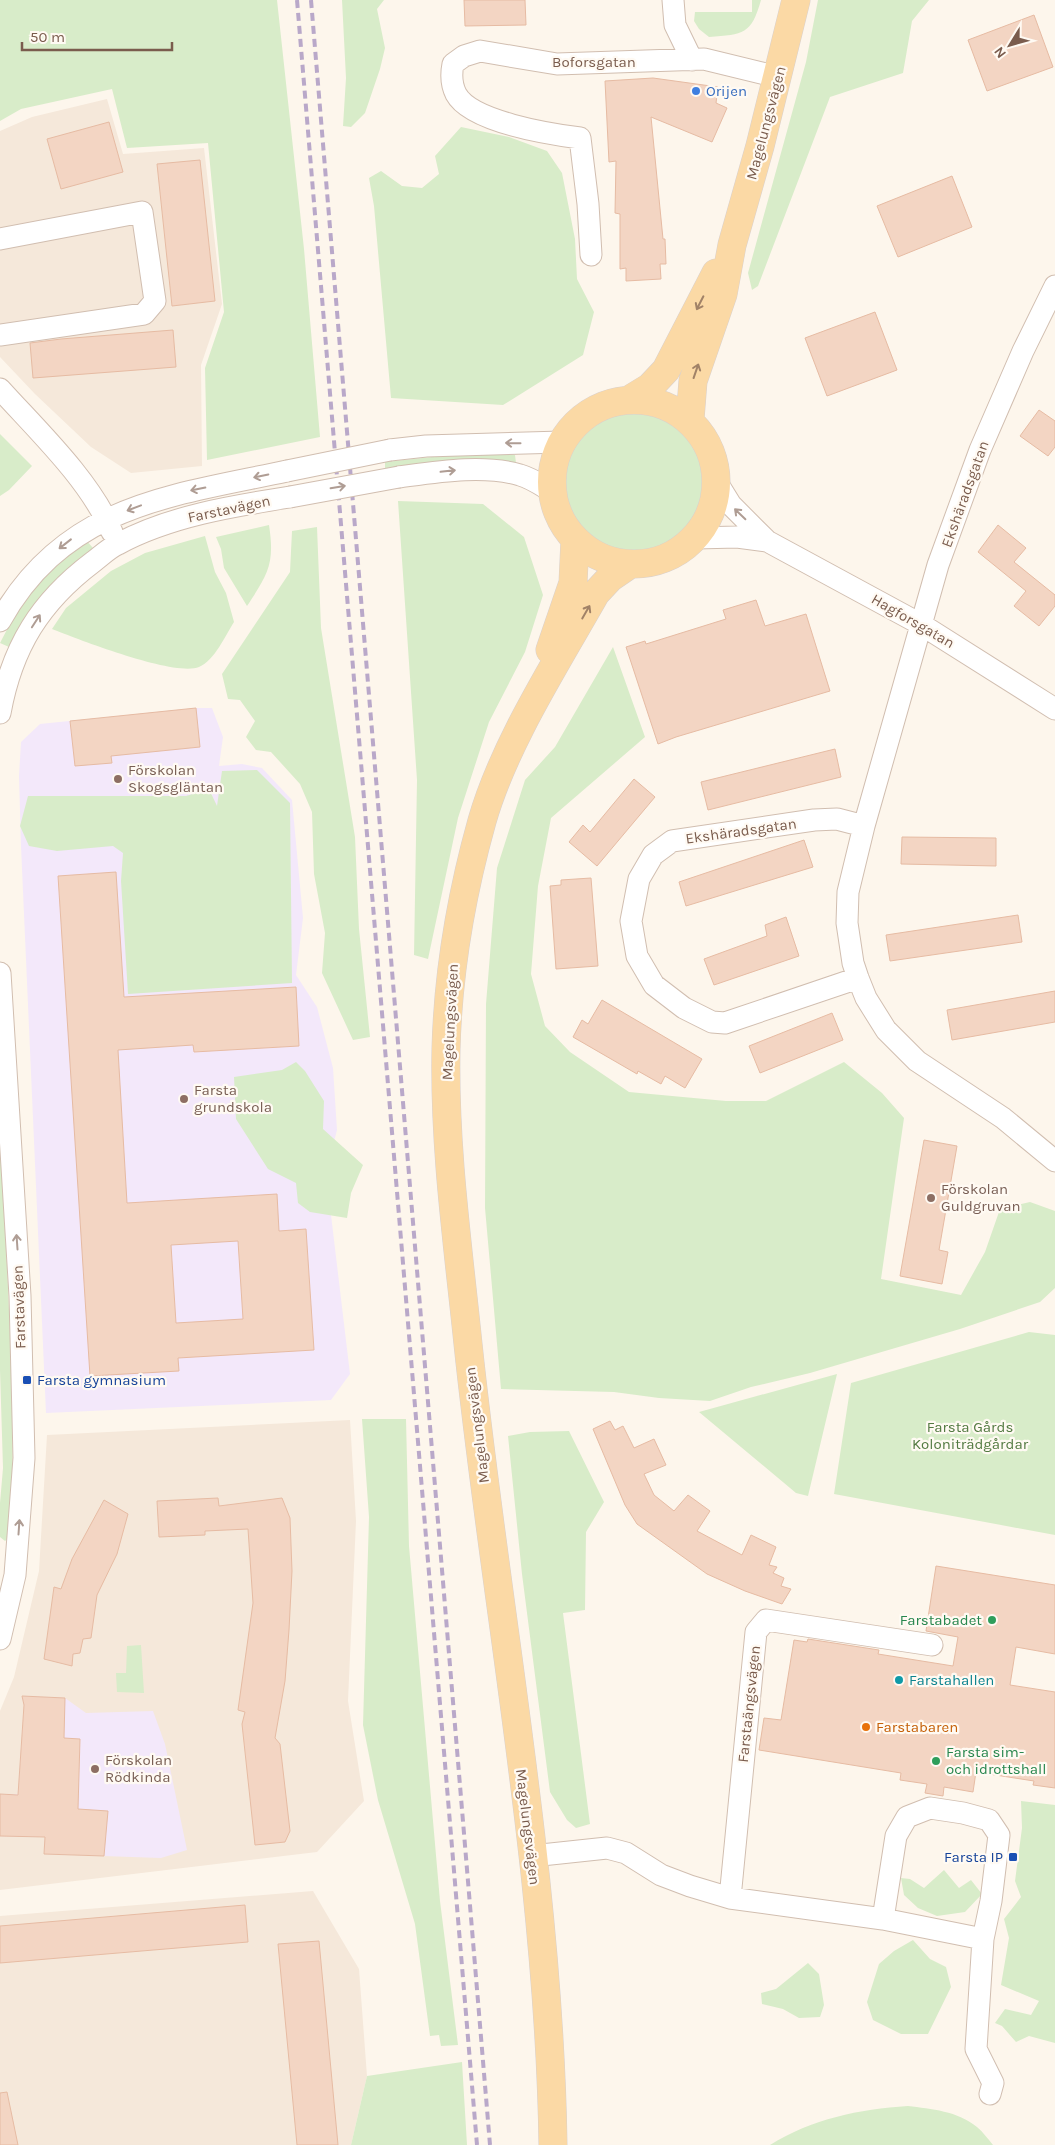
<svg xmlns="http://www.w3.org/2000/svg" width="1055" height="2145" font-family="Karla,sans-serif">
<style>
.residential{fill:#f5e8da}
.education{fill:#f3e8fa}
.green{fill:#d8ecc9}
.building{fill:#f3d5c3;stroke:#e6bba3;fill-rule:evenodd}
.lines{fill:none;stroke-linecap:round;stroke-linejoin:round}
.minor-casing{stroke:#d1beb0;stroke-width:23}
.major-casing{stroke:#dad1cd;stroke-width:29}
.minor{stroke:#fff;stroke-width:21}
.major{stroke:#fbd9a5;stroke-width:28}
.rail{stroke:#b9a8c9;stroke-width:4;stroke-dasharray:8 5;stroke-linecap:butt}
.minor-bridge-casing{stroke:#d1beb0;stroke-width:23;stroke-linecap:butt}
.minor-bridge{stroke:#fff;stroke-width:21}
.oneway{stroke:#a18267}
.oneway2{stroke:#af9d94}
.shop-dot{fill:#3f7fe0;stroke:#fffaf3;stroke-width:2}
.education-dot{fill:#8d6e63;stroke:#fffaf3;stroke-width:2}
.transit-dot{fill:#1a4fb4;stroke:#fffaf3;stroke-width:2}
.leisure-dot{fill:#2e9e5b;stroke:#fffaf3;stroke-width:2}
.culture-dot{fill:#0f9aa8;stroke:#fffaf3;stroke-width:2}
.food-dot{fill:#e8710a;stroke:#fffaf3;stroke-width:2}
.labels{text-anchor:middle;stroke-width:4.5;stroke-linejoin:round;paint-order:stroke}
.street-label{font-size:15px;fill:#7a5c4d;stroke:#fffaf3}
.shop-label{font-size:15px;fill:#366cbe;stroke:#fffaf3;text-anchor:start}
.education-label{font-size:15px;fill:#785e54;stroke:#fffaf3;text-anchor:start}
.transit-label{font-size:15px;fill:#164399;stroke:#fffaf3;text-anchor:start}
.park-label{font-size:15px;fill:#537a41;stroke:#fffaf3}
.leisure-label{font-size:15px;fill:#27864d;stroke:#fffaf3;text-anchor:end}
.culture-label{font-size:15px;fill:#0d838f;stroke:#fffaf3;text-anchor:start}
.food-label{font-size:15px;fill:#c56008;stroke:#fffaf3;text-anchor:start}
</style>
<rect width="100%" height="100%" fill="#fdf6ec"/>
<path class="residential" d="M107 99 123 154 204 148 222 304 201 365 202 466 131 473 91 447 35 394 0 357V131L32 117Z
M350 1420 356 1521 348 1701 364 1801 317 1852 0 1890V1711L14 1677 39 1571 47 1435Z
M313 1891 359 1969 367 2076 351 2145H0V1916Z"/>
<path class="education" d="M196 708H212L223 737 219 766 242 764 262 768 292 800 303 918 296 975 317 1007 333 1068 337 1130 326 1173 350 1374 331 1400 46 1413 21 846 19 776 21 742 40 724Z
M22 1696 65 1698 86 1713 153 1711 165 1744 187 1850 161 1858 44 1854 45 1837 0 1836V1794H18L24 1705Z"/>
<path class="green" d="M0 0H277L304 249 320 437 207 460 205 368 224 312 208 143 127 148 112 89 21 109 0 121Z
M342 0H384L377 9 385 48 380 69 365 113 351 127 343 126 346 78Z
M752 0H761C751 35 744 34 709 37L699 29 694 21 695 12H752Z
M818 0H929L912 21 903 73 830 97 758 286 752 290 748 273 806 62Z
M461 127 509 137 547 151 562 173 575 239 577 279 594 312 583 355 503 405 391 398 374 206 369 178 381 171 402 186 422 188 439 174 435 156Z
M563 480a71 71 0 1 1 142 0a71 71 0 1 1-142 0Z
M0 434 32 466 9 490 0 496Z
M469 453 515 455 516 463H442L385 470V462Z
M398 501 483 504 524 537 543 595 525 652 489 722 458 818 428 959 414 955 417 780Z
M269 525C275 564 268 574 247 606L224 568 221 549 216 537Z
M317 527 321 628 355 837 359 929 370 1037 353 1040 322 973 325 933 314 874 312 812 300 784 271 752 256 750 246 737 255 721 240 700 228 699 222 674 290 572 292 531Z
M205 536 215 572 226 593 234 622C225 636 215 660 199 667 175 677 80 640 52 629L66 608 111 571 145 553Z
M86 540 93 548C55 577 31 604 9 647L0 643 14 616 43 576Z
M613 647 645 737 551 818 538 886 531 974 545 1026 570 1052 629 1092 726 1101H766L844 1062 882 1093 904 1118 881 1279 961 1295 985 1252 1000 1209 1030 1202 1055 1211V1288L1040 1302 960 1329 810 1373 751 1387 710 1401 659 1398 614 1392 501 1389 485 1208 486 1004 497 868 525 780 555 747Z
M257 770 290 803 292 983 128 994 121 881 123 853 113 846 57 851 29 846 20 826 28 796H186L209 789 217 806 222 771Z
M296 1062 305 1071 324 1101 323 1129 363 1165 351 1193 347 1218 310 1212 298 1203 296 1183 268 1169 236 1119 234 1077 282 1070Z
M0 1140C8 1272 15 1403 12 1535L5 1541 0 1537V1503L3 1468 0 1370Z
M1029 1332 1055 1335V1535L834 1494 851 1383Z
M837 1374 808 1496 796 1493 699 1412Z
M362 1419H406L409 1546 440 1901 458 2045 441 2046 439 2035 430 2036 415 1924 378 1800 363 1725 369 1517Z
M569 1431 604 1502 586 1532 585 1610 563 1613 590 1824 576 1828 567 1820 550 1792 522 1574 508 1436 530 1432Z
M141 1645 144 1693 117 1692 116 1673H126L127 1646Z
M1021 1801 1055 1805V2043L1029 2036 1016 2042 1002 2026 995 2023 1005 2009 1031 2015 1039 2001 1001 1985 1009 1938 1004 1919 1021 1897 1015 1881 1022 1828Z
M944 1870 959 1888 971 1880 982 1894 965 1912 937 1916 918 1908 904 1895 901 1878 910 1879 924 1888Z
M913 1940 930 1959 946 1967 951 1987 928 2034H901L873 2020 867 2002 879 1964 894 1951Z
M808 1963 819 1974 824 2005 820 2017 799 2018 783 2009 762 2004 761 1993 776 1989Z
M462 2062 467 2145H351L367 2076Z
M908 2106C931 2109 958 2111 977 2127 983 2132 988 2139 993 2145H770C812 2119 859 2109 908 2106Z"/>
<path class="building" d="M464 0H525L526 25 465 26Z
M1034 15 1053 67 987 91 968 40Z
M653 78 718 87 716 103 727 108 712 142 651 117 663 239H665L666 264H660L661 279 626 281V268L620 269V214L615 213 616 161 609 162 605 81Z
M109 122 123 172 61 189 47 139Z
M200 160 215 301 172 306 157 164Z
M952 176 972 227 898 257 877 206Z
M875 312 897 370 827 396 805 338Z
M173 330 176 367 33 378 30 343 61 339Z
M1039 410 1055 421V447L1048 456 1020 436Z
M998 525 1026 548 1014 562 1055 595V606L1039 626 1014 606 1026 591 978 552Z
M756 600 765 626 806 614 830 691 676 737 658 744 626 647 645 641 646 644 726 619 723 610Z
M196 708 200 747 111 756 112 763 75 766 70 721Z
M835 749 841 777 708 810 701 782Z
M634 779 655 797 597 866 569 842 583 825 590 832Z
M902 837 996 838V866L901 864Z
M804 840 813 867 686 906 679 882Z
M116 872 124 997 296 987 299 1046 194 1052 193 1045 118 1050 127 1203 277 1194 279 1231 306 1229 314 1350 178 1358 179 1371 90 1376 58 876ZM238 1241 243 1319 176 1323 171 1245Z
M591 878 598 966 556 969 550 886 561 885V880Z
M1018 915 1022 942 890 961 886 935Z
M786 917 799 956 714 985 704 959 767 936 765 925Z
M1055 991V1022L952 1040 947 1010Z
M602 1000 702 1059 685 1088 665 1076 661 1084 638 1071 637 1074 573 1037 582 1020 588 1024Z
M832 1013 843 1040 760 1073 749 1046Z
M924 1140 957 1146 939 1250 948 1252 942 1284 900 1276Z
M610 1421 615 1430 623 1426 634 1448 654 1439 666 1465 644 1474 654 1495 674 1511 688 1495 710 1511 697 1531 742 1555 751 1535 776 1547 769 1565 777 1567 773 1573 784 1578 781 1586 791 1589 782 1604 745 1591 707 1574 637 1524 625 1505 593 1429Z
M218 1498 219 1506 282 1498 290 1518 292 1571 289 1630 285 1681 275 1738 280 1744 290 1831 285 1842 255 1845 242 1724 245 1712 238 1710 253 1603 248 1529 205 1531V1535L159 1537 157 1501Z
M104 1500 128 1514 117 1554 97 1595 91 1638 83 1639 80 1653 73 1654 72 1666 44 1659 54 1587 61 1589 72 1559Z
M936 1566 1055 1585V1654L1016 1647 1010 1685 1055 1692V1788L1033 1785 1034 1781 976 1772 973 1792 944 1787 943 1796 925 1793 927 1784 900 1780 901 1773 759 1750 764 1718 781 1720 794 1640 807 1642 808 1639 879 1650 878 1654 953 1666 958 1637 926 1631Z
M22 1696 65 1698 64 1738 80 1739 78 1809 108 1811 104 1856 44 1854 45 1837 0 1836V1794L18 1795 24 1705Z
M245 1905 248 1942 0 1963V1926Z
M319 1941 338 2145H297L278 1944Z
M7 2092 18 2145H0V2093Z"/>
<g class="lines">
<defs>
<path id="minor" d="M673 0 675 25 692 60
M0 239 142 212 155 301 144 314 0 335
M591 255 588 204 580 138C550 134 471 122 456 94 451 84 451 74 453 64L464 56 480 51 557 64 704 59 778 77
M1055 286 1023 351 980 450 938 565 864 826 848 892 847 923 853 963 858 978 866 998 886 1030 917 1061 1003 1118 1055 1161
M0 389C38 431 90 480 112 532
M390 450 426 446 562 442
M399 477C436 472 483 464 520 475 531 478 541 485 551 491
M718 484 731 505 767 541 922 625 1055 709
M696 538 737 537 767 541
M0 621C65 505 170 496 287 471
M0 713C12 647 40 602 93 562 101 556 109 548 118 544 170 516 233 506 290 497
M0 973 20 1296 24 1458 15 1575 0 1639
M858 978 725 1023 712 1022 684 1008 654 985 637 956 631 921 639 879 653 855 672 841 814 820 837 819 864 826
M532 1856 607 1848 626 1853 661 1875 690 1886 730 1898 883 1919 983 1939 991 1901 999 1835 989 1820 963 1813 930 1808 907 1817 896 1836 883 1919
M730 1898 756 1632 766 1620 932 1645
M983 1939 976 2049 993 2083 990 2094"/>
<path id="major" d="M632 398 650 387 666 370 716 273
M552 482a82 82 0 1 1 164 0a82 82 0 1 1-164 0Z
M690 419 693 381 723 294 732 245 760 146 796 0
M550 650 573 583 575 540
M553 2145C549 1876 496 1611 468 1344 458 1246 444 1148 446 1049 448 972 461 896 482 821 504 744 556 664 596 593L610 578 629 565"/>
</defs>
<use href="#minor" class="minor-casing"/>
<use href="#major" class="major-casing"/>
<use href="#minor" class="minor"/>
<use href="#major" class="major"/>
<path class="rail" d="M297 0 477 2145
M311 0 490 2145"/>
<defs>
<path id="minor-bridge" d="M287 471 390 450
M290 497 399 477"/>
</defs>
<use href="#minor-bridge" class="minor-bridge-casing"/>
<use href="#minor-bridge" class="minor-bridge"/>
</g>
<defs><path id="oneway-shaft" d="M-6 0H5M1.5-3L5.5 0L1.5 3" fill="none" stroke-width="1.6" stroke-linecap="round" stroke-linejoin="round" transform="scale(1.25)"/></defs>
<g class="oneway">
<use href="#oneway-shaft" transform="translate(700 303) rotate(117)"/>
<use href="#oneway-shaft" transform="translate(696 371) rotate(-71)"/>
<use href="#oneway-shaft" transform="translate(586 612) rotate(-60)"/>
</g>
<g class="oneway2">
<use href="#oneway-shaft" transform="translate(513 443) rotate(-179)"/>
<use href="#oneway-shaft" transform="translate(448 471) rotate(-6)"/>
<use href="#oneway-shaft" transform="translate(261 476) rotate(168)"/>
<use href="#oneway-shaft" transform="translate(338 487) rotate(-9)"/>
<use href="#oneway-shaft" transform="translate(198 489) rotate(169)"/>
<use href="#oneway-shaft" transform="translate(134 508) rotate(159)"/>
<use href="#oneway-shaft" transform="translate(740 514) rotate(-136)"/>
<use href="#oneway-shaft" transform="translate(65 544) rotate(142)"/>
<use href="#oneway-shaft" transform="translate(36 621) rotate(-57)"/>
<use href="#oneway-shaft" transform="translate(17 1242) rotate(-94)"/>
<use href="#oneway-shaft" transform="translate(19 1527) rotate(-86)"/>
</g>
<circle class="shop-dot" cx="696" cy="91" r="5"/>
<g class="education-dot">
<circle cx="118" cy="779" r="5"/>
<circle cx="184" cy="1099" r="5"/>
<circle cx="931" cy="1198" r="5"/>
<circle cx="95" cy="1769" r="5"/>
</g>
<g class="transit-dot">
<rect x="22" y="1375" width="10" height="10" rx="2.5"/>
<rect x="1008" y="1852" width="10" height="10" rx="2.5"/>
</g>
<g class="leisure-dot">
<circle cx="992" cy="1620" r="5"/>
<circle cx="936" cy="1761" r="5"/>
</g>
<circle class="culture-dot" cx="899" cy="1680" r="5"/>
<circle class="food-dot" cx="866" cy="1727" r="5"/>
<g class="labels">
<g class="street-label">
<text x="594" y="67">Boforsgatan</text>
<text transform="translate(766 123) rotate(-75)" y="5">Magelungsvägen</text>
<text transform="translate(965 494) rotate(-70)" y="5">Ekshäradsgatan</text>
<text transform="translate(229 509) rotate(-12)" y="5">Farstavägen</text>
<text transform="translate(913 621) rotate(30)" y="5">Hagforsgatan</text>
<text transform="translate(741 831) rotate(-8)" y="5">Ekshäradsgatan</text>
<text transform="translate(450 1022) rotate(-87)" y="5">Magelungsvägen</text>
<text transform="translate(19 1307) rotate(-92)" y="5">Farstavägen</text>
<text transform="translate(477 1425) rotate(-97)" y="5">Magelungsvägen</text>
<text transform="translate(749 1704) rotate(-84)" y="5">Farstaängsvägen</text>
<text transform="translate(528 1827) rotate(83)" y="5">Magelungsvägen</text>
</g>
<g class="shop-label">
<text x="706" y="96">Orijen</text>
</g>
<g class="education-label">
<text x="128" y="775">Förskolan<tspan x="128" dy="17">Skogsgläntan</tspan></text>
<text x="194" y="1095">Farsta<tspan x="194" dy="17">grundskola</tspan></text>
<text x="941" y="1194">Förskolan<tspan x="941" dy="17">Guldgruvan</tspan></text>
<text x="105" y="1765">Förskolan<tspan x="105" dy="17">Rödkinda</tspan></text>
</g>
<g class="transit-label">
<text x="37" y="1385">Farsta gymnasium</text>
<text x="1003" y="1862" text-anchor="end">Farsta IP</text>
</g>
<g class="park-label">
<text x="970" y="1432">Farsta Gårds<tspan x="970" dy="17">Koloniträdgårdar</tspan></text>
</g>
<g class="leisure-label">
<text x="982" y="1625">Farstabadet</text>
<text x="946" y="1757" text-anchor="start">Farsta sim-<tspan x="946" dy="17">och idrottshall</tspan></text>
</g>
<g class="culture-label">
<text x="909" y="1685">Farstahallen</text>
</g>
<g class="food-label">
<text x="876" y="1732">Farstabaren</text>
</g>
</g>
<g transform="translate(1010 45) rotate(233)" stroke="#fffaf3" stroke-width="4" paint-order="stroke">
<path d="M0-4L9 19L0 12L-9 19Z" fill="#7a5c4d"/>
<text y="-8" font-size="14" font-weight="bold" text-anchor="middle" fill="#7a5c4d">N</text>
</g>
<path d="M22 42v8h150v-8" fill="none" stroke="#7a5c4d" stroke-width="2.5"/>
<text x="30" y="42" font-size="15" fill="#7a5c4d" stroke="#fffaf3" stroke-width="4" paint-order="stroke">50 m</text>
</svg>
